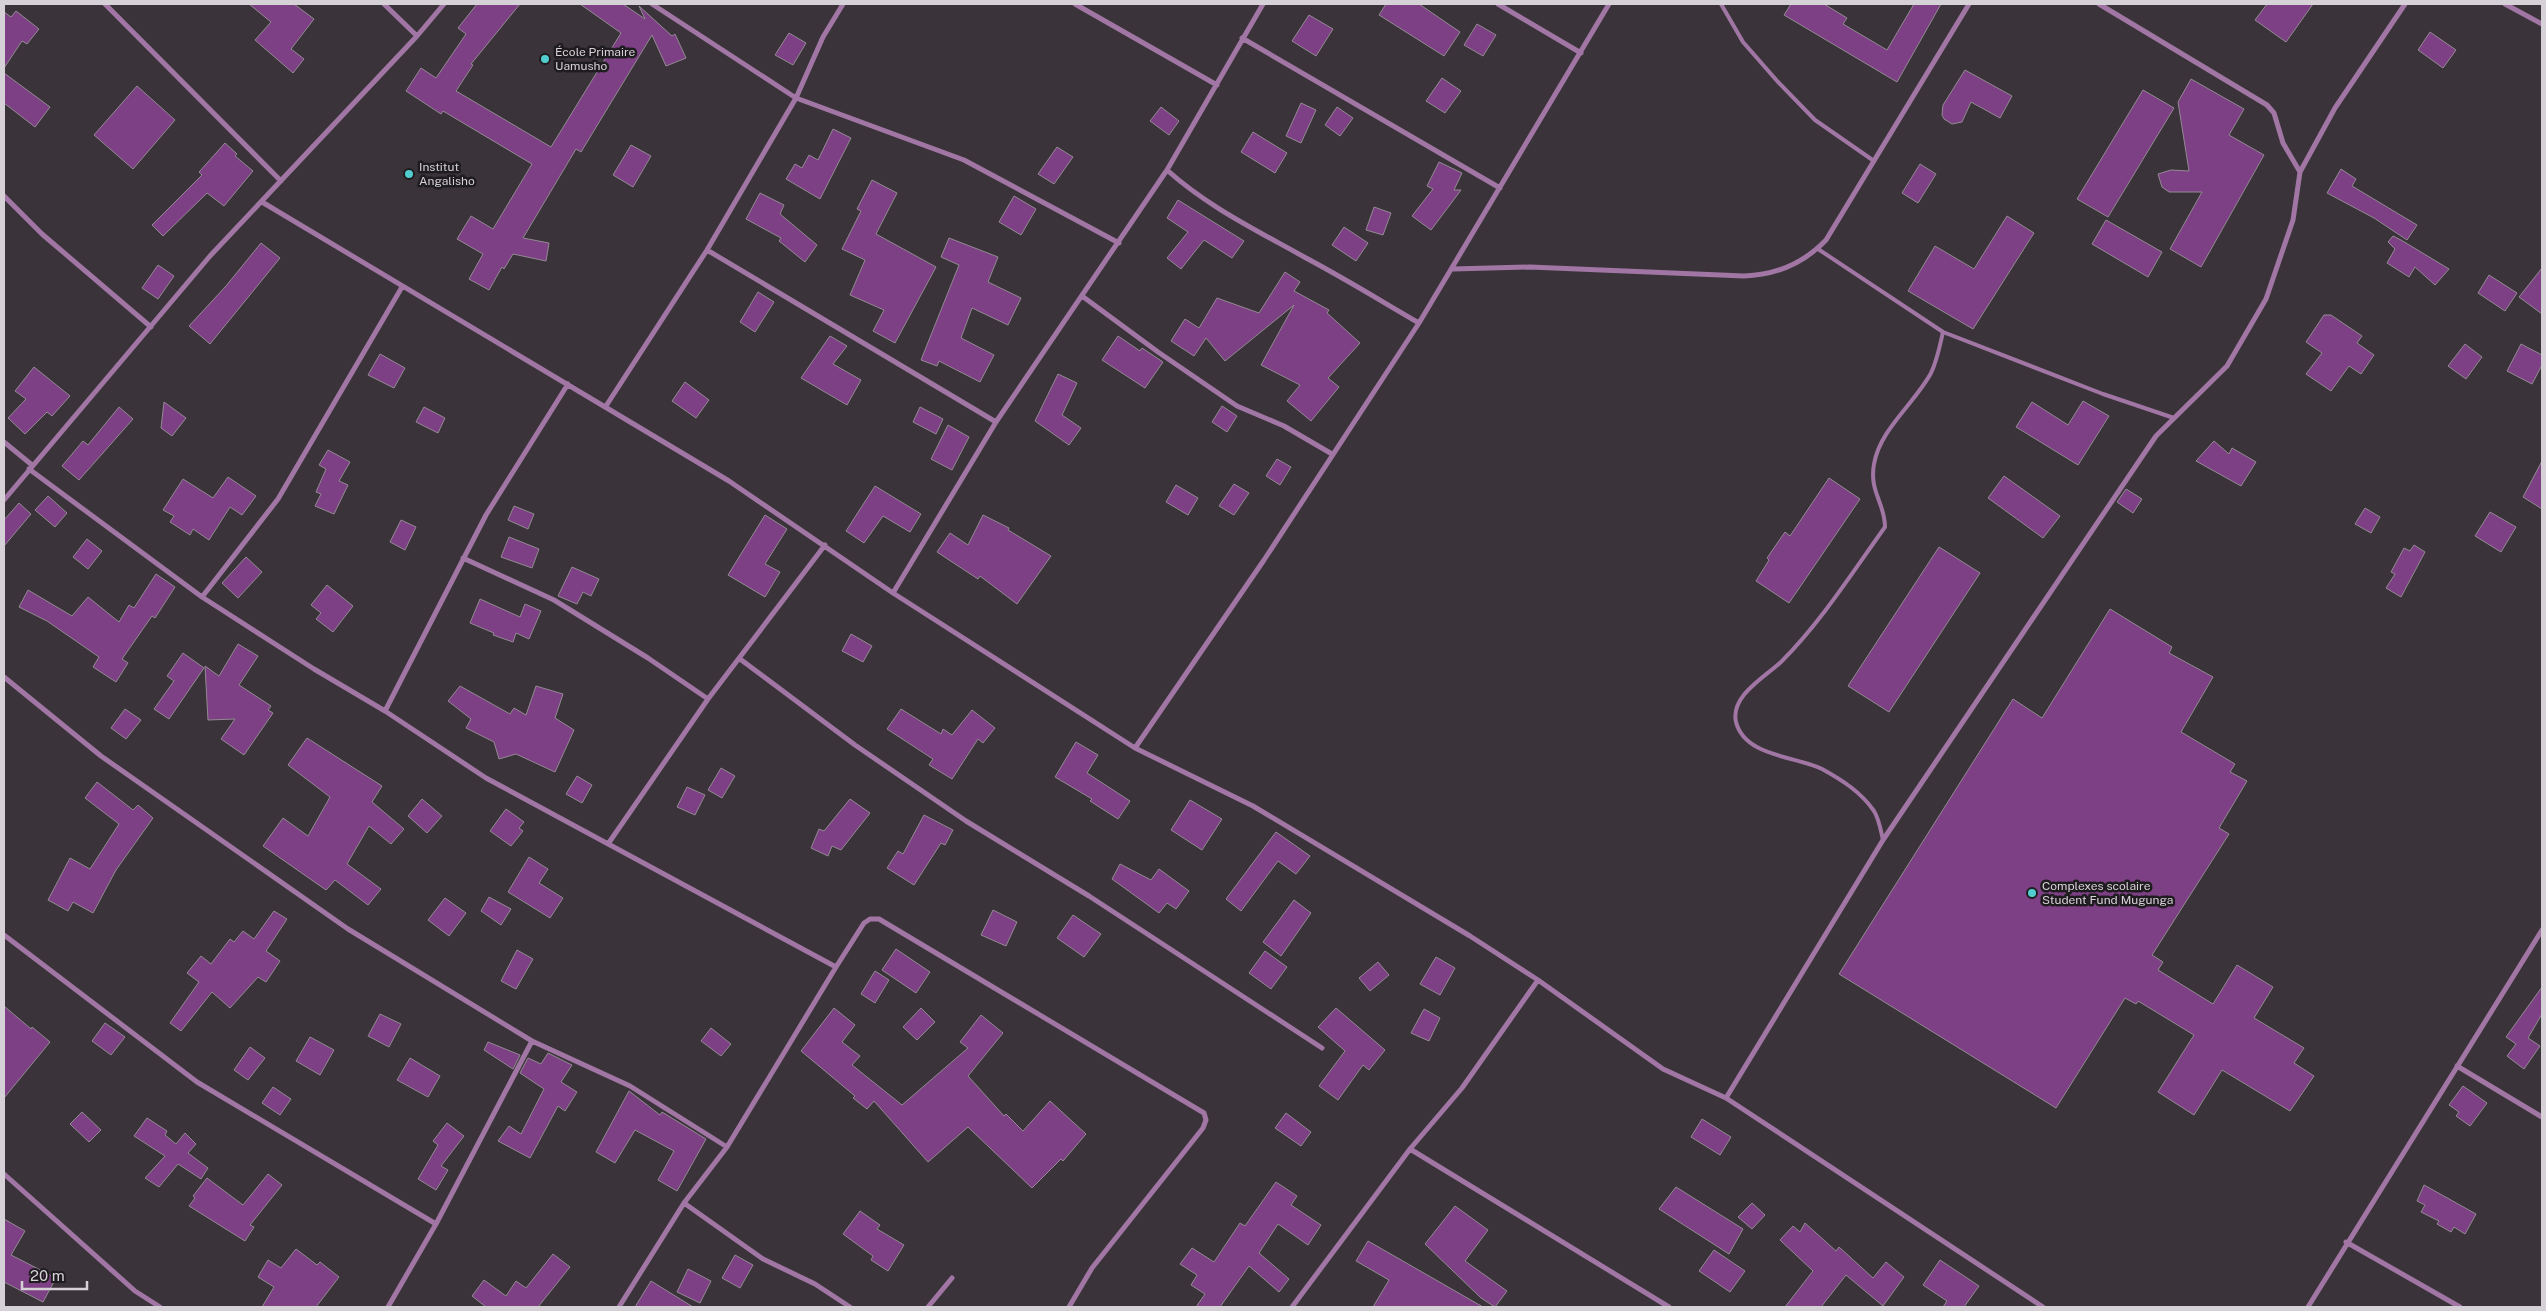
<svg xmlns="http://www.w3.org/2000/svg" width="2546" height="1311" font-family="'Public Sans',sans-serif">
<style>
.building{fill:#7e4084;stroke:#928a92}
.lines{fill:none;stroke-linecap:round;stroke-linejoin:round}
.lane{stroke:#a176a4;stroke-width:4}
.street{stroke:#a176a4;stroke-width:5}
.poi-dot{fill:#52cdcf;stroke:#1f1c20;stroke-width:2}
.labels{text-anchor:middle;stroke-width:5;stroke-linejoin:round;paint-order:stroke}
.poi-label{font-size:12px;fill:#d6d1d6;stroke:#1f1c20;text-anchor:start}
</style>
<rect width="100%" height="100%" fill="#3a343a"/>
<path class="building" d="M249 4H294L314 19 291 49 304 59 293 73 255 40 271 22Z
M477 4H520L471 64 473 65 456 91 551 147 621 33 580 4H623L645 19 639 6 672 36 675 34 686 58 666 66 652 35 581 152 576 149 523 238 549 243 546 261 513 254 504 269 502 267 489 290 469 279 483 254 457 239 471 216 493 229 532 164 443 111 441 114 406 91 421 68 436 78 466 34 458 28Z
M1386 4H1419L1460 32 1444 56 1379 15Z
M1791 4H1824L1847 18 1843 24 1887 50 1914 4H1941L1897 82 1784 15Z
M2267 4H2313L2286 42 2255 20Z
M16 11 39 29 27 44 22 41 4 68V12L11 17Z
M1309 15 1333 29 1316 56 1292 41Z
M1477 24 1496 35 1483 56 1464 45Z
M2430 32 2456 50 2443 68 2418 50Z
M789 33 806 43 793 65 775 55Z
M1965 70 2012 96 2000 118 1971 102 1962 122 1952 124 1944 119 1942 115 1943 105Z
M4 73 50 107 35 127 4 103Z
M1442 78 1461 91 1445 113 1426 101Z
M2191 79 2244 109 2229 135 2264 155 2201 267 2170 249 2202 192H2169L2162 187 2158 174 2171 170 2189 171 2178 102Z
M137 86 175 120 133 169 94 135Z
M2143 90 2174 108 2108 217 2077 199Z
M1301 103 1316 110 1301 143 1286 136Z
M1161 107 1179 121 1169 135 1150 121Z
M1337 107 1353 118 1340 136 1325 125Z
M833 129 851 138 820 199 786 179 795 164 802 168 809 155 818 160Z
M1253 132 1287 153 1275 173 1241 152Z
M225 143 237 154 235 156 253 171 224 206 207 193 163 236 152 225 202 175 199 172Z
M631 145 651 156 633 187 613 175Z
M1057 147 1073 157 1054 184 1038 174Z
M1439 162 1462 173 1454 190H1461L1431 230 1412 216 1433 189 1427 186Z
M1920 164 1936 174 1918 203 1902 193Z
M2341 169 2356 179 2352 186 2417 225 2407 240 2374 218 2327 193Z
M872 180 897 193 876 234 936 267 895 343 873 331 884 310 850 295 865 260 842 249 861 211 857 209Z
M760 193 784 205 780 214 817 245 805 262 779 241 781 238 746 219Z
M1014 196 1036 209 1021 235 999 222Z
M1178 200 1244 241 1232 258 1204 240 1181 269 1167 258 1188 232 1167 218Z
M1374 207 1391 213 1383 235 1366 230Z
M2007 216 2034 233 1973 329 1908 291 1935 246 1974 269Z
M2106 220 2162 252 2148 277 2092 244Z
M1344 227 1368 243 1356 261 1332 245Z
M2393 236 2401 240 2449 269 2435 285 2415 267 2409 277 2387 263 2395 249 2388 242Z
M949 238 998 257 988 282 1021 298 1008 325 972 308 961 338 994 355 980 382 939 361 937 366 921 360 959 265 941 257Z
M261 243 280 258 210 344 189 326 226 286Z
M158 265 174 276 158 299 142 288Z
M2542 268V314L2519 297Z
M1285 272 1300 282 1294 291 1329 310 1327 313 1360 343 1328 378 1339 387 1311 421 1287 401 1300 385 1261 365 1294 305 1225 361 1206 338 1194 356 1171 341 1185 319 1199 328 1217 298 1259 313Z
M2489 275 2517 293 2505 311 2478 293Z
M758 292 774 302 755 332 740 322Z
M2324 315H2331L2362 336 2357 343 2374 355 2361 374 2349 366 2331 391 2306 374 2322 353 2306 342Z
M830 336 847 346 833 364 861 380 847 405 801 378Z
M1118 336 1140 351 1142 348 1163 362 1145 388 1102 360Z
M2465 344 2482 357 2466 379 2448 366Z
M2521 344 2542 355V365L2532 384 2507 371Z
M380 354 405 368 394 388 368 375Z
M34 367 70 396 52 416 47 412 25 434 8 418 26 399 15 391Z
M1058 374 1077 383 1062 415 1081 428 1069 445 1035 421Z
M685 382 709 400 696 418 672 401Z
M2083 401 2109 416 2078 465 2016 427 2032 402 2068 425Z
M164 402 186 418 172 436 161 428Z
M1222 406 1237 416 1227 432 1212 422Z
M119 407 133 419 79 480 62 466 83 441 88 445Z
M424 407 445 418 438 433 416 422Z
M920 407 943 419 936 434 913 422Z
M948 425 969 437 952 470 931 459Z
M2214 441 2229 454 2232 448 2256 462 2241 486 2196 461Z
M328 450 350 462 339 481 348 485 334 514 315 506 321 494 316 492 326 469 319 465Z
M1277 459 1291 467 1280 485 1266 476Z
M2542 461V509L2523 497Z
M2004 476 2060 516 2043 538 1988 498Z
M228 477 256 496 242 515 230 507 209 540 193 529 190 535 170 522 174 516 163 510 183 479 213 498Z
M1829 478 1860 499 1789 603 1756 581 1769 560 1767 558 1785 532 1790 536Z
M1234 484 1249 493 1234 515 1219 506Z
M1176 485 1198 498 1188 515 1166 502Z
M875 486 921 514 910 532 883 516 864 543 846 531Z
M2126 489 2142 499 2133 513 2117 502Z
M48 496 67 513 55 527 35 510Z
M19 503 31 514 4 546V520Z
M514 506 534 514 528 529 508 520Z
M2365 508 2380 517 2371 533 2355 524Z
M2490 512 2516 527 2501 552 2475 536Z
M765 515 787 529 765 564 780 572 765 597 728 575Z
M983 515 1009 528 1008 530 1051 556 1017 604 980 576 978 579 937 552 950 533 968 545Z
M401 520 416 527 405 550 390 542Z
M509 537 539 549 532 568 501 557Z
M87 539 102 551 88 569 73 557Z
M2414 545 2425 552 2401 597 2386 588 2395 574 2391 572 2404 548 2410 551Z
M1939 547 1980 573 1889 712 1848 686Z
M246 557 262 572 238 598 222 583Z
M572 567 599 579 591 596 583 592 577 604 558 596Z
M156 574 175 587 155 618 152 616 122 659 128 663 116 682 93 667 99 657 47 621 19 607 28 590 72 616 88 597 119 622 129 605 134 608Z
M327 585 353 606 333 632 316 619 321 613 311 605Z
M480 599 520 617 525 604 541 611 529 639 516 633 513 642 493 635 494 633 470 623Z
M2110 609 2172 647 2169 653 2213 677 2181 732 2235 764 2230 772 2247 781 2219 828 2229 834 2152 955 2163 962 2158 970 2213 1004 2237 965 2273 987 2254 1018 2304 1048 2294 1063 2314 1076 2290 1111 2222 1070 2194 1115 2158 1092 2194 1035 2138 1001 2136 1004 2125 998 2056 1108 1839 974 2013 699 2042 718Z
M851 634 872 646 863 662 842 651Z
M238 644 258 656 239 685 271 706 268 710 273 713 244 755 221 739 235 719 208 720 205 666 219 676Z
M183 653 204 668 169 719 154 709 174 681 167 676Z
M460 686 510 714 514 708 526 715 536 686 563 694 555 718 574 730 555 772 516 754 499 759 494 742 466 728 471 719 448 701Z
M125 709 141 720 126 739 111 728Z
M901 709 941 734 943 729 952 735 972 710 995 728 983 743 978 739 952 779 929 765 933 759 887 729Z
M307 738 382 786 372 802 404 829 391 844 369 826 347 864 381 889 368 905 335 880 326 890 263 846 283 818 308 836 330 797 288 765Z
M1076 742 1098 755 1087 773 1130 801 1118 819 1090 801 1092 799 1055 777Z
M721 768 735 776 722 798 708 790Z
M577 776 592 785 582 803 566 794Z
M97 782 133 810 138 805 153 818 116 870 93 913 73 902 68 911 48 900 70 858 90 869 119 824 85 798Z
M687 787 705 795 695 815 677 807Z
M422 799 442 816 427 833 408 816Z
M850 799 870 813 841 850 832 846 828 856 811 848 819 829 824 831Z
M1190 800 1222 819 1202 850 1171 830Z
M506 809 524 822 519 828 523 831 511 846 490 831Z
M924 815 953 830 945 845 941 843 914 885 887 868 898 851 903 854Z
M1276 832 1310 856 1296 874 1278 861 1241 911 1226 899Z
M529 857 548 869 539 883 563 898 550 918 508 892Z
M1120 864 1151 880 1159 869 1189 891 1176 909 1167 903 1159 913 1112 879Z
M489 897 511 909 501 925 481 911Z
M445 898 466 913 449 936 428 920Z
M1294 900 1311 913 1281 956 1263 942Z
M993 910 1017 922 1006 946 981 935Z
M274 911 287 919 266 951 280 961 266 982 258 977 230 1008 212 992 181 1031 170 1023 199 982 187 973 201 956 211 964 230 939 234 942 243 931 254 939Z
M1073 915 1101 934 1084 957 1057 938Z
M896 949 930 972 916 993 882 970Z
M517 950 533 959 516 989 501 981Z
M1265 951 1287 967 1271 989 1249 973Z
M1436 957 1455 968 1440 995 1420 984Z
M1378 962 1389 975 1370 991 1359 978Z
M875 971 889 980 875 1003 861 994Z
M2542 987V1014L2528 1038 2540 1046 2524 1069 2507 1056 2516 1044 2506 1037Z
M4 1006 31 1029 32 1027 50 1042 4 1098Z
M834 1008 855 1025 842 1042 860 1056 852 1065 902 1105 968 1048 960 1042 981 1015 1003 1033 968 1076 1004 1116 1006 1114 1023 1131 1050 1101 1086 1134 1063 1161 1061 1159 1032 1188 968 1127 928 1162 874 1101 867 1109 853 1098 855 1096 801 1051Z
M921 1008 935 1022 917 1040 903 1027Z
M1336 1008 1385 1050 1369 1070 1363 1065 1338 1100 1319 1086 1345 1051 1318 1027Z
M1424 1009 1440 1018 1429 1041 1411 1033Z
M380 1014 401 1024 389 1047 368 1036Z
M105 1023 125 1037 111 1055 92 1041Z
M711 1028 731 1044 721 1056 701 1041Z
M310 1037 334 1050 320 1075 296 1061Z
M488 1042 520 1055 513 1069 484 1050Z
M250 1047 265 1058 248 1080 234 1070Z
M548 1053 572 1065 561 1082 577 1092 565 1111 558 1106 530 1158 498 1141 509 1126 521 1134 544 1089 520 1073 528 1058 541 1064Z
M410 1058 440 1076 428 1097 397 1080Z
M2463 1086 2487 1103 2470 1126 2456 1116 2459 1112 2449 1105Z
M273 1087 291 1099 280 1115 262 1103Z
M629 1091 660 1115 662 1112 706 1139 677 1191 658 1180 674 1151 635 1130 615 1163 596 1152Z
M82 1112 101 1130 89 1142 70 1124Z
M1286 1113 1311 1132 1301 1146 1275 1128Z
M147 1118 167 1131 165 1135 176 1144 185 1133 196 1144 188 1153 208 1168 201 1179 178 1164 159 1187 145 1178 165 1156 134 1136Z
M1702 1119 1731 1137 1720 1155 1691 1137Z
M447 1123 464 1136 441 1166 448 1170 436 1190 418 1179 438 1145 433 1141Z
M268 1174 282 1185 250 1225 254 1227 245 1241 189 1206 195 1198 193 1196 207 1178 243 1205Z
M1276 1182 1297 1196 1291 1205 1321 1225 1308 1245 1278 1224 1259 1253 1289 1279 1279 1292 1249 1266 1220 1307H1196L1205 1294 1191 1285 1197 1275 1180 1264 1192 1248 1214 1262 1240 1223 1245 1226Z
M2424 1185 2476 1214 2465 1234 2454 1227 2451 1232 2437 1224 2439 1221 2421 1212 2425 1205 2417 1201Z
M1676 1187 1743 1229 1729 1254 1659 1209Z
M1752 1203 1765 1215 1752 1229 1738 1217Z
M1455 1206 1488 1230 1465 1261 1507 1291 1495 1307 1481 1298 1425 1244Z
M860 1211 880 1225 877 1229 904 1245 888 1271 871 1260 873 1256 843 1234Z
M4 1219 25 1231 11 1255 56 1278 43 1302 4 1282Z
M1805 1223 1836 1251 1839 1247 1873 1278 1886 1262 1904 1277 1883 1306 1846 1275 1821 1307H1785L1813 1271 1780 1240 1793 1226 1800 1232Z
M1368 1241 1483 1307H1373L1389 1280 1356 1261Z
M296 1249 317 1265 320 1262 339 1277 316 1307H262L274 1287 258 1277 268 1260 281 1268Z
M1714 1250 1745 1271 1730 1292 1699 1271Z
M553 1254 570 1267 538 1307H486L472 1296 484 1280 506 1296 516 1281 526 1288Z
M735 1255 753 1265 740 1288 722 1278Z
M1940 1260 1979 1286 1964 1307H1943L1947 1301 1923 1285Z
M688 1269 711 1281 700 1303 677 1292Z
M651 1281 693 1307H635Z"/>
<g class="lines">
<path class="lane" d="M1721 4 1743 42 1778 82 1815 120 1874 161
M1818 249 1943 332 2103 394 2174 418
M1883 840C1881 831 1879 819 1874 811 1861 792 1842 780 1822 769 1796 756 1745 757 1736 722 1730 696 1765 677 1781 662 1821 622 1852 573 1885 527 1885 503 1869 492 1874 464 1880 429 1915 403 1931 373 1937 361 1940 345 1943 332"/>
<path class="street" d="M105 4 281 181
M384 4 417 36
M652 4 796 98 964 160 1119 243
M1075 4 1217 85
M1498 4 1581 53
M2099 4 2267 105 2274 113 2283 143 2300 172
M2505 4 2542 24
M1242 38 1500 188
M1167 170C1208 207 1258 231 1306 258 1344 278 1381 301 1419 323
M4 196 42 234 151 327
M262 202 729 481 893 593 1135 748 1253 806 1470 936 1538 980 1663 1069 1726 1098 2043 1307
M707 250 996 422
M1453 269 1530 267 1744 276C1776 275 1804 263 1826 240L1969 4
M1082 296 1158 352 1237 406 1284 426 1332 454
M606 406 707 250 796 98 823 37 843 4
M4 442 32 465
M29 469 202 597 314 669 385 711 486 778 836 967 727 1147 684 1203 619 1307
M4 500 210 256 417 36 444 4
M463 558 554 600 648 658 708 699
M893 593 996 422 1167 170 1263 4
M202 597 278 499 402 287
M740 659 855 745 966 821 1089 896 1322 1048
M4 677 101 756 348 929 532 1041 630 1086 727 1147
M385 711 486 515 568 384
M1135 748 1264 560 1419 323 1609 4
M608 844 708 699 825 545
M4 935 197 1082 436 1224
M836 967 864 923 870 919H879L1204 1113 1206 1120 1203 1128 1092 1268 1069 1307
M2457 1066 2542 1117
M1726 1098 1883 840 2156 436 2227 366 2266 299 2293 220 2300 172 2335 108 2405 4
M1410 1149 1669 1307
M4 1174 135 1291 160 1307
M684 1203 763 1259 815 1284 850 1307
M2346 1242 2460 1307
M388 1307 436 1224 532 1041
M928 1307 952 1278
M1292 1307 1410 1149 1462 1088 1538 980
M2308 1307 2542 930"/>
</g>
<g class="poi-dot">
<circle cx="545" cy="59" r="5"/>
<circle cx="409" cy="174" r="5"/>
<circle cx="2032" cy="893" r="5"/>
</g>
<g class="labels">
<g class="poi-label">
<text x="555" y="56">École Primaire<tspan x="555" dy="14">Uamusho</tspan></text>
<text x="419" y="171">Institut<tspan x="419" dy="14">Angalisho</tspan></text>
<text x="2042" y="890">Complexes scolaire<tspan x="2042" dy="14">Student Fund Mugunga</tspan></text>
</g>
</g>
<rect width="2546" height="1311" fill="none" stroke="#d6d1d6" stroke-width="10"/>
<path d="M22 1281v8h65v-8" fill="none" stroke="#d6d1d6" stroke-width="2.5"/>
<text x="30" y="1281" font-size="15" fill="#d6d1d6" stroke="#1f1c20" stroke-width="4" paint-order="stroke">20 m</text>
</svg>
